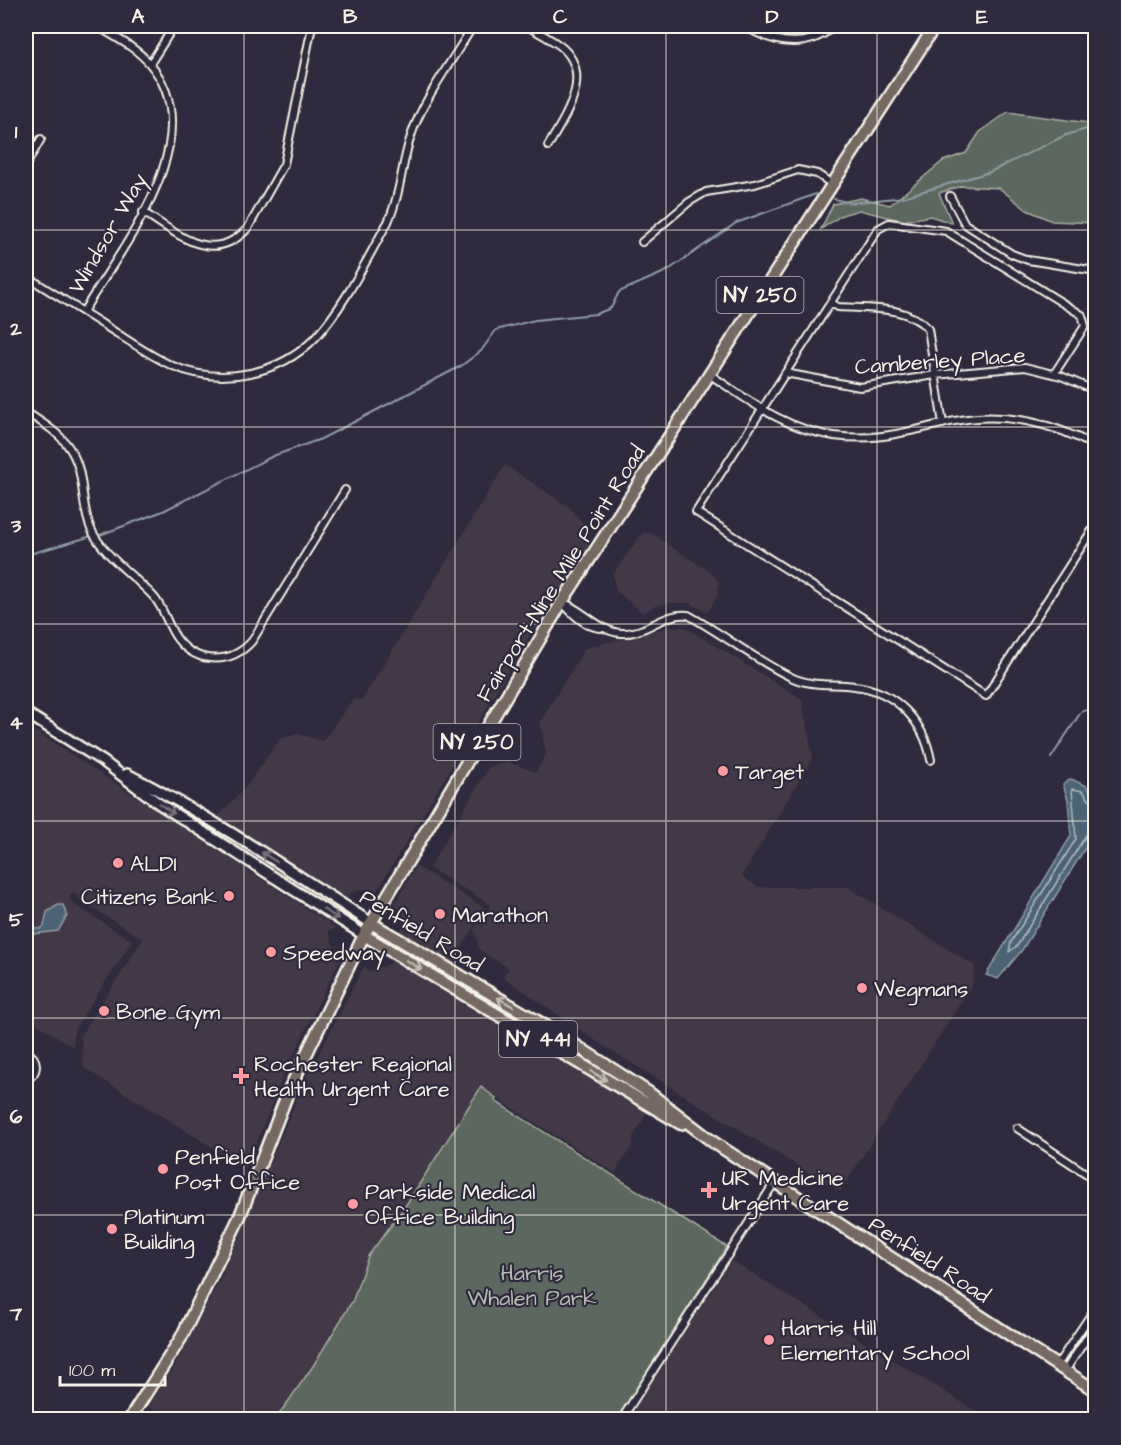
<svg xmlns="http://www.w3.org/2000/svg" width="1121" height="1445" font-family="'Architects Daughter',sans-serif">
<style>
.built{fill:#423847}
.green{fill:#5c685e;stroke:#a8aca3;stroke-width:1.5}
.water{fill:#4c6475;stroke:#8f9ca3;stroke-width:1.5}
.lines{fill:none;stroke-linecap:round;stroke-linejoin:round}
.shore{stroke:#b1b9ba;stroke-width:1.5}
.stream{stroke:#8f9ca3;stroke-width:2}
.minor-casing{stroke:#f4f1e8;stroke-width:10}
.secondary-casing{stroke:#f4f1e8;stroke-width:14}
.primary-casing{stroke:#f4f1e8;stroke-width:15}
.minor{stroke:#2f2a3d;stroke-width:6}
.secondary{stroke:#2f2a3d;stroke-width:9}
.primary{stroke:#766964;stroke-width:10}
.oneway{stroke:#747079}
.oneway2{stroke:#c2bbb3}
.grid{fill:none;stroke:#f4f1e8;stroke-width:1.5;stroke-opacity:0.55}
.poi-dot{fill:#ff9aa2;stroke:#2f2a3d;stroke-width:2}
.labels{text-anchor:middle;stroke-width:4.5;stroke-linejoin:round;paint-order:stroke}
.shield{fill:#2f2a3d;stroke:#b9b5b5;stroke-width:1.5}
.shield-label{font-size:21px;font-weight:bold;fill:#f4f1e8}
.street-label{font-size:22px;fill:#f4f1e8;stroke:#2f2a3d}
.poi-label{font-size:22px;fill:#f4f1e8;stroke:#2f2a3d;text-anchor:start}
.park-label{font-size:22px;fill:#b7bab1;stroke:#2f2a3d}
.neatline{fill:none;stroke:#f4f1e8;stroke-width:2}
.grid-label{font-size:20px;text-anchor:middle;font-weight:bold;fill:#f4f1e8}
</style>
<rect width="100%" height="100%" fill="#2f2a3d"/>
<filter id="ink" filterUnits="userSpaceOnUse"><feTurbulence type="fractalNoise" baseFrequency=".0167" numOctaves="2"/><feDisplacementMap in="SourceGraphic" scale="12" xChannelSelector="R" yChannelSelector="G"/><feConvolveMatrix kernelMatrix="1 2 1 2 8 2 1 2 1" color-interpolation-filters="sRGB"/></filter>
<g filter="url(#ink)">
<path class="built" d="M505 465 569 507 584 524 591 544 543 614 380 886 373 896 368 893 370 888 348 894V900L216 818 246 787 280 739 299 734 323 741 352 700H362Z
M642 533H651L713 574 719 583 718 593 708 613 690 603H670L655 606 643 613 616 591 613 574Z
M670 627H685L802 699 813 758 742 876 758 887H848L975 966 972 985 840 1192 596 1041 503 977 509 968 479 950 474 929 491 905 429 868 489 767 508 762 536 772 546 754 540 722 585 648Z
M26 725 335 927 333 931 328 930 336 953 342 955 285 1073 246 1168 84 1068 81 1035 143 939 80 900 73 891 69 898 73 904 131 940V943L74 1030 73 1047 26 1017Z
M416 866 485 908 452 964 399 931 402 929V917L400 909 393 907Z
M392 958 648 1112 633 1137V1144L615 1173 480 1088 404 1208 368 1256 353 1300 313 1366 276 1419H169L148 1406 172 1371 222 1276 305 1080 361 972 365 966 368 972 391 963Z
M732 1261 989 1419H626Z"/>
<path class="green" d="M1008 112 1095 124V223L1052 221 1027 210 999 188 961 186 939 193 952 223 930 216 904 221 859 210 842 215 821 229 833 204 861 198 890 205 943 161 966 153 980 132Z
M481 1087 496 1098 495 1101 727 1247 617 1419H276L313 1366 353 1300 368 1256 404 1208Z"/>
<path class="water" d="M1071 779 1087 786 1095 799V832L1022 950 998 979 986 975 1071 836 1068 800 1063 784Z
M58 905H63L67 916 58 931 26 935V927L40 929 44 926 47 912Z"/>
<g class="lines">
<path class="shore" d="M1096 801 1089 800 1083 791 1072 789 1076 839 1011 942 1009 952 1017 946 1088 832 1096 829"/>
<path class="stream" d="M834 199 851 203 903 197 990 172 1066 135 1096 126
M100 535 163 511 273 456 321 439 352 423 461 366 481 351 496 330 535 320 596 314 611 308 619 292 667 271 736 223 816 194
M26 555 92 536
M1051 758 1081 712 1096 707"/>
<defs>
<path id="minor" d="M527 26C538 32 549 38 559 45 596 73 565 117 548 146
M744 26C773 43 806 51 834 26
M150 64 174 26
M26 165 41 139
M950 196 965 224 1012 254 1028 260 1096 271
M143 212C177 233 212 267 248 228L284 164 312 26
M642 242 689 202 706 192 755 184 798 170 817 174 832 184
M26 276C53 293 80 310 107 327 128 340 150 356 173 366 221 386 280 375 316 337 346 304 366 260 388 222 401 194 401 165 411 136 422 101 454 58 473 26
M831 303 838 307C869 309 907 305 928 329L943 424
M83 312C122 247 213 136 149 63 135 47 115 37 97 26
M785 373 860 387 935 375 1025 367 1061 376 1096 391
M709 374C748 400 786 430 834 436 880 442 911 430 955 421 1002 411 1055 423 1096 447
M1054 374 1085 326 1082 315 946 231 889 223 878 229 696 512 986 696 1096 524
M26 412C41 422 57 431 68 446 87 472 79 502 91 529 103 555 133 575 153 596 165 609 167 626 178 640 198 665 232 664 252 641L345 490
M562 602C582 609 600 632 621 633 647 635 662 612 688 615 723 634 755 660 791 677 811 687 833 683 854 686 895 690 924 721 931 760
M563 603C573 615 588 629 604 628
M26 1052C40 1058 39 1074 26 1080
M1017 1128 1096 1180
M1057 1365 1096 1307
M1065 1371 1096 1324
M621 1420 775 1182"/>
<path id="secondary" d="M26 713 104 762 158 803 364 935
M127 774C212 817 291 871 371 923"/>
<path id="primary" d="M371 923 544 1025 648 1092 713 1142 1096 1391
M364 935 681 1124
M129 1420 181 1338 240 1216 289 1090 364 935 562 602 935 26"/>
</defs>
<use href="#minor" class="minor-casing"/>
<use href="#secondary" class="secondary-casing"/>
<use href="#primary" class="primary-casing"/>
<use href="#minor" class="minor"/>
<use href="#secondary" class="secondary"/>
<use href="#primary" class="primary"/>
</g>
<defs><path id="oneway-shaft" d="M-6 0H5M1.5-3L5.5 0L1.5 3" fill="none" stroke-width="1.6" stroke-linecap="round" stroke-linejoin="round" transform="scale(1.5)"/></defs>
<g class="oneway">
<use href="#oneway-shaft" transform="translate(167 809) rotate(33)"/>
<use href="#oneway-shaft" transform="translate(269 857) rotate(-147)"/>
<use href="#oneway-shaft" transform="translate(331 914) rotate(32)"/>
</g>
<g class="oneway2">
<use href="#oneway-shaft" transform="translate(414 965) rotate(31)"/>
<use href="#oneway-shaft" transform="translate(505 1002) rotate(-150)"/>
<use href="#oneway-shaft" transform="translate(599 1076) rotate(31)"/>
</g>
</g>
<path class="grid" d="M244 26V1420M455 26V1420M666 26V1420M877 26V1420M26 230H1096M26 427H1096M26 624H1096M26 821H1096M26 1018H1096M26 1215H1096"/>
<g class="poi-dot">
<circle cx="723" cy="771" r="6"/>
<circle cx="118" cy="863" r="6"/>
<circle cx="229" cy="896" r="6"/>
<circle cx="440" cy="914" r="6"/>
<circle cx="271" cy="952" r="6"/>
<circle cx="862" cy="988" r="6"/>
<circle cx="104" cy="1011" r="6"/>
<path d="M238 1067h6v6h6v6h-6v6h-6v-6h-6v-6h6z"/>
<circle cx="163" cy="1169" r="6"/>
<path d="M706 1181h6v6h6v6h-6v6h-6v-6h-6v-6h6z"/>
<circle cx="353" cy="1204" r="6"/>
<circle cx="112" cy="1229" r="6"/>
<circle cx="769" cy="1340" r="6"/>
</g>
<g class="labels">
<g class="shield">
<rect x="716.5" y="277" width="87" height="36" rx="4.5"/>
<rect x="433.5" y="724" width="87" height="36" rx="4.5"/>
<rect x="499" y="1021" width="78" height="36" rx="4.5"/>
</g>
<g class="shield-label">
<text x="760" y="302">NY 250</text>
<text x="477" y="749">NY 250</text>
<text x="538" y="1046">NY 441</text>
</g>
<g class="street-label">
<text transform="translate(107 233) rotate(-60)" y="8">Windsor Way</text>
<text transform="translate(940 360) rotate(-4)" y="8">Camberley Place</text>
<text transform="translate(560 573) rotate(-58)" y="8">Fairport-Nine Mile Point Road</text>
<text transform="translate(422 930) rotate(31)" y="8">Penfield Road</text>
<text transform="translate(930 1259) rotate(33)" y="8">Penfield Road</text>
</g>
<g class="poi-label">
<text x="735" y="779">Target</text>
<text x="130" y="871">ALDI</text>
<text x="217" y="904" text-anchor="end">Citizens Bank</text>
<text x="452" y="922">Marathon</text>
<text x="283" y="960">Speedway</text>
<text x="874" y="996">Wegmans</text>
<text x="116" y="1019">Bone Gym</text>
<text x="254" y="1071">Rochester Regional<tspan x="254" dy="25">Health Urgent Care</tspan></text>
<text x="175" y="1164">Penfield<tspan x="175" dy="25">Post Office</tspan></text>
<text x="722" y="1185">UR Medicine<tspan x="722" dy="25">Urgent Care</tspan></text>
<text x="365" y="1199">Parkside Medical<tspan x="365" dy="25">Office Building</tspan></text>
<text x="124" y="1224">Platinum<tspan x="124" dy="25">Building</tspan></text>
<text x="781" y="1335">Harris Hill<tspan x="781" dy="25">Elementary School</tspan></text>
</g>
<g class="park-label">
<text x="532" y="1280">Harris<tspan x="532" dy="25">Whalen Park</tspan></text>
</g>
</g>
<rect width="1121" height="1445" fill="none" stroke="#2f2a3d" stroke-width="66"/>
<path d="M60 1376v9h105v-9" fill="none" stroke="#f4f1e8" stroke-width="3"/>
<text x="69" y="1376" font-size="18" fill="#f4f1e8" stroke="#2f2a3d" stroke-width="4.5" paint-order="stroke">100 m</text>
<rect x="33" y="33" width="1055" height="1379" class="neatline"/>
<g class="grid-label">
<text x="138" y="23">A</text>
<text x="350" y="23">B</text>
<text x="560" y="23">C</text>
<text x="772" y="23">D</text>
<text x="982" y="23">E</text>
<text x="16" y="138">1</text>
<text x="16" y="335">2</text>
<text x="16" y="532">3</text>
<text x="16" y="729">4</text>
<text x="16" y="926">5</text>
<text x="16" y="1123">6</text>
<text x="16" y="1320">7</text>
</g>
</svg>
